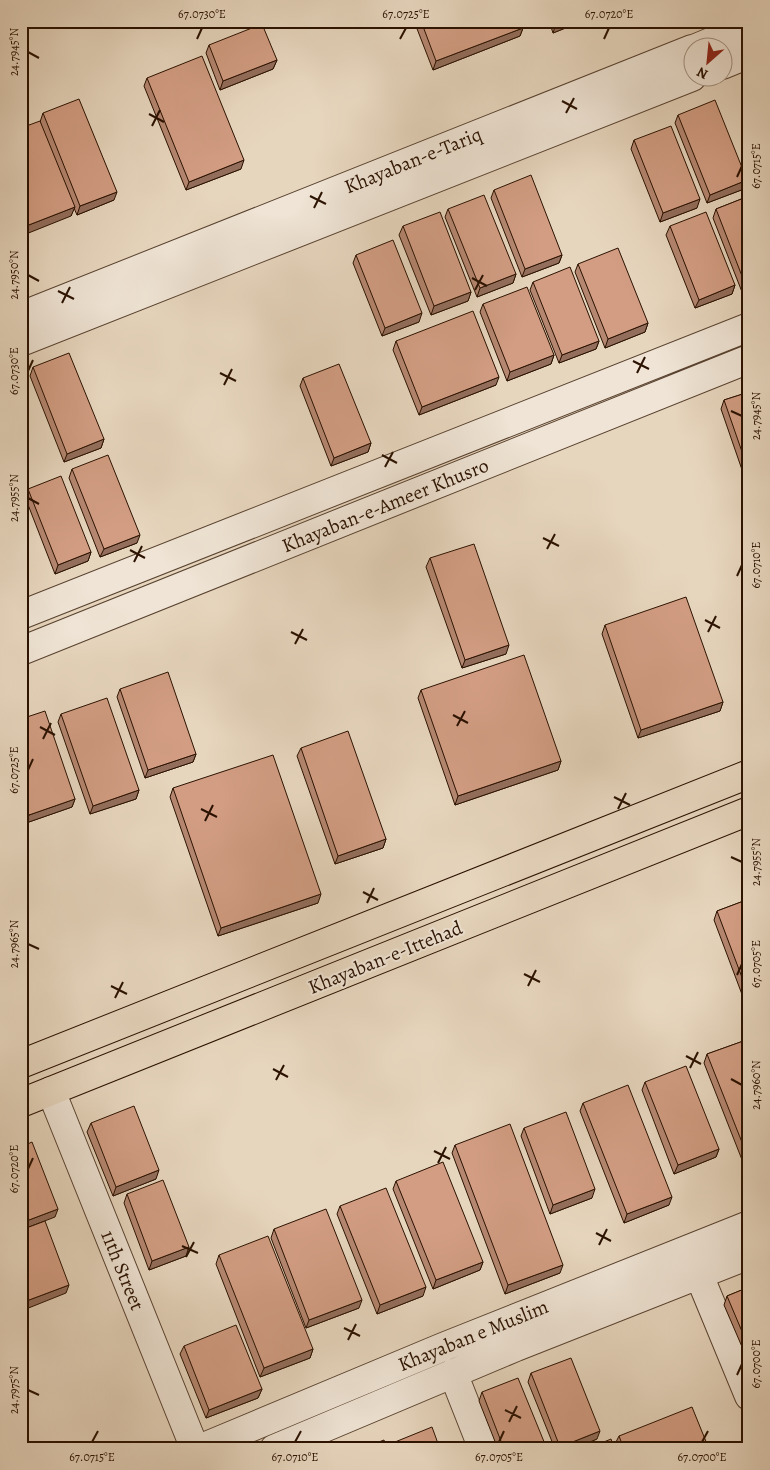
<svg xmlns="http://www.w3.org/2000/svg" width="770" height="1470" font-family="Alegreya,serif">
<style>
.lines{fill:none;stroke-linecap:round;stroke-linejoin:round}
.minor-casing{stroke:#594230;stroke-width:30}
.major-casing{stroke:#2a1100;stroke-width:30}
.minor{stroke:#efe4d5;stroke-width:28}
.major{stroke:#e7d6be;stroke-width:28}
.wall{fill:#b58771;stroke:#2a1100}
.shaded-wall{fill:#936e5c;stroke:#2a1100}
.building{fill:#d29d83;stroke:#2a1100}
.ticks{fill:none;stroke:#2a1100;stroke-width:2}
.labels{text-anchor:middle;stroke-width:4;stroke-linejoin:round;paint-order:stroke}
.street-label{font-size:20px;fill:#2a1100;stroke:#efe4d5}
.neatline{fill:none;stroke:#2a1100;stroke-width:2}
.ticks-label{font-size:12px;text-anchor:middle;fill:#2a1100}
</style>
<rect width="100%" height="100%" fill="#e7d6be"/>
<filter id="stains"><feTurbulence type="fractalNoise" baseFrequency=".004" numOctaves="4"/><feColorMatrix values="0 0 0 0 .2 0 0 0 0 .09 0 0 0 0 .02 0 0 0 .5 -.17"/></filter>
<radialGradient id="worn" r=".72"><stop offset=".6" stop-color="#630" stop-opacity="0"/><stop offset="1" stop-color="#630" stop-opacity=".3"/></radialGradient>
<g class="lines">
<defs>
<path id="minor" d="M696 48 749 26
M722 65 749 54
M21 316 692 49
M21 342 692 77
M21 615 749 327
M21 651 749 359
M51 1091 195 1449
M699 1275 749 1396
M453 1373 483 1449
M199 1449 443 1347 749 1225
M274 1449 516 1347 749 1255"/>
<path id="major" d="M21 1064 749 774
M21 1103 749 811"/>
</defs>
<use href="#minor" class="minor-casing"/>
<use href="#major" class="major-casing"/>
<use href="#minor" class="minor"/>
<use href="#major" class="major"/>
</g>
<path class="wall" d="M414 21H520L523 28 520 36 433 70Z
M549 21H583L553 33Z
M209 45 277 60 273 69 220 90 206 53Z
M147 78 241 169 186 190 144 86Z
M43 113 114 200 77 215 74 208 71 216 40 122Z
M678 115 747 180 744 189 707 203 675 123Z
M634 140 697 208 660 222 631 149Z
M494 190 562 255 559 263 522 277 491 198Z
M749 196V296L744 297 713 218 716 209Z
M448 209 516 274 513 283 477 297 445 217Z
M403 226 471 292 468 301 431 315 399 235Z
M670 226 735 285 732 294 695 308 666 235Z
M356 255 419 322 382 336 353 263Z
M578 264 648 323 645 332 605 348 575 272Z
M533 282 599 341 596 349 559 363 530 290Z
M483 304 554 355 551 364 507 381 480 312Z
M396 341 496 385 419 415 393 350Z
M33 367 104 439 101 448 64 462 30 376Z
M303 378 371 443 368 452 331 466 300 386Z
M749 392V490L721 409 724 400Z
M72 469 137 543 100 557 69 478Z
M28 489 91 552 88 561 55 574 25 497Z
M430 558 506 654 462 668 426 567Z
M605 625 723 702 720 711 638 738 602 634Z
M120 689 196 754 193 762 145 778 117 697Z
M421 690 561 761 558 770 455 805 418 698Z
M61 714 139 790 136 799 90 814 58 722Z
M21 719 75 799 72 807 26 823 21 809Z
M301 748 386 839 383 848 335 864 297 756Z
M173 788 318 903 218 936 170 797Z
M749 899V1013L714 920 717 911Z
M749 1039V1169L746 1170 704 1063 707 1054Z
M645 1082 719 1149 716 1157 674 1174 642 1090Z
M583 1103 669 1205 624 1223 580 1111Z
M91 1123 156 1179 113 1196 87 1132Z
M524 1128 592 1198 550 1214 521 1136Z
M455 1145 560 1273 505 1294 452 1153Z
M396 1181 483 1262 480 1270 433 1289 393 1189Z
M127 1194 189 1247 186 1256 149 1270 124 1203Z
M340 1206 423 1296 377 1314 337 1214Z
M274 1229 359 1308 306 1328 271 1238Z
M219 1255 313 1349 310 1358 260 1377 216 1264Z
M749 1287V1363L724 1305 727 1296Z
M184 1346 262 1389 258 1398 206 1418 180 1354Z
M531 1373 597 1439 573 1449H555L528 1382Z
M482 1392 547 1449H498L479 1401Z
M619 1436 707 1444 705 1449H617L615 1444Z
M395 1442 440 1449H393Z"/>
<path class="shaded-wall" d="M564 21H583L553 33 556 24Z
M523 28 520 36 433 70 436 61Z
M277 60 273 69 220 90 223 81Z
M244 160 241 169 186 190 189 182Z
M747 180 744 189 707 203 710 195Z
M117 192 114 200 77 215 80 206Z
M700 199 697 208 660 222 663 213Z
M75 207 71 216 21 236V228Z
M562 255 559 263 522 277 525 269Z
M516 274 513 283 477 297 480 288Z
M735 285 732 294 695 308 699 300Z
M749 288V296L744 297 747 289Z
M471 292 468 301 431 315 434 306Z
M422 313 419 322 382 336 385 328Z
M648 323 645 332 605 348 608 339Z
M599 341 596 349 559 363 562 355Z
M554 355 551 364 507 381 510 372Z
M499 377 496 385 419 415 422 407Z
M104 439 101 448 64 462 67 454Z
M371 443 368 452 331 466 334 458Z
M140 535 137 543 100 557 104 549Z
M91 552 88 561 55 574 58 565Z
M509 645 506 654 462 668 465 660Z
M723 702 720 711 638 738 641 730Z
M196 754 193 762 145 778 148 770Z
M561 761 558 770 455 805 458 796Z
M139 790 136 799 90 814 93 806Z
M75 799 72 807 26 823 29 815Z
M386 839 383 848 335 864 338 856Z
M321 894 318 903 218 936 221 928Z
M719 1149 716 1157 674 1174 678 1165Z
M749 1162V1169L746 1170Z
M159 1170 156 1179 113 1196 116 1187Z
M595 1189 592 1198 550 1214 553 1205Z
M672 1197 669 1205 624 1223 627 1214Z
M58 1209 55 1217 21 1230V1223Z
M189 1247 186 1256 149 1270 152 1261Z
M483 1262 480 1270 433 1289 436 1280Z
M563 1265 560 1273 505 1294 508 1285Z
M69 1285 66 1293 21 1311V1303Z
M426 1287 423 1296 377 1314 380 1305Z
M362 1300 359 1308 306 1328 309 1320Z
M313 1349 310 1358 260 1377 264 1368Z
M262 1389 258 1398 206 1418 209 1410Z
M600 1431 597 1439 573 1449H559L560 1447Z
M707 1444 705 1449H693Z"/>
<path class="building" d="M421 21H520L523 28 436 61Z
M555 21H564L556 24Z
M262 24 277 60 223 81 209 45Z
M202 56 244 160 189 182 147 78Z
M79 99 117 192 80 206 43 113Z
M715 100 747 180 710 195 678 115Z
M40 121 75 207 21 228V128Z
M671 126 700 199 663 213 634 140Z
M531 175 562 255 525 269 494 190Z
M484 195 516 274 480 288 448 209Z
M749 196V288L747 289 716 209Z
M440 212 471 292 434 306 403 226Z
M706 212 735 285 699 300 670 226Z
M393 240 422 313 385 328 356 255Z
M618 248 648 323 608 339 578 264Z
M570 267 599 341 562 355 533 282Z
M527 287 554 355 510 372 483 304Z
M473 311 499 377 422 407 396 341Z
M69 353 104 439 67 454 33 367Z
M339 364 371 443 334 458 303 378Z
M749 392V472L724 400Z
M108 455 140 535 104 549 72 469Z
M61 476 91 552 58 565 28 489Z
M474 544 509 645 465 660 430 558Z
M686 597 723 702 641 730 605 625Z
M524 655 561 761 458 796 421 690Z
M168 672 196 754 148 770 120 689Z
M107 698 139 790 93 806 61 714Z
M45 711 75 799 29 815 21 792V719Z
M348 731 386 839 338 856 301 748Z
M273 755 321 894 221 928 173 788Z
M749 899V996L717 911Z
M749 1039V1160L707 1054Z
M686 1066 719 1149 678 1165 645 1082Z
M628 1085 672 1197 627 1214 583 1103Z
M134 1106 159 1170 116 1187 91 1123Z
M566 1112 595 1189 553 1205 524 1128Z
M510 1124 563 1265 508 1285 455 1145Z
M32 1142 58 1209 21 1223V1147Z
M443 1162 483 1262 436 1280 396 1181Z
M163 1180 189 1247 152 1261 127 1194Z
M386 1188 426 1287 380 1305 340 1206Z
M326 1209 362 1300 309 1320 274 1229Z
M45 1221 69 1285 21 1303V1230Z
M268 1236 313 1349 264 1368 219 1255Z
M749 1287V1348L727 1296Z
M236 1325 262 1389 209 1410 184 1346Z
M571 1358 600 1431 560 1447 531 1373Z
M518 1378 547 1449H504L482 1392Z
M692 1407 707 1444 693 1449H624L619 1436Z
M432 1427 440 1449H398L395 1442Z
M611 1439 614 1449H587Z
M384 1440 387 1449H361Z"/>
<path class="ticks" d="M197 39 202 28M400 39 406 28M604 39 609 28M28 52 39 58M562 101 577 109M566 113 574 98M149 114 164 122M152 126 160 110M737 177 742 166M310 196 326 204M314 208 322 192M28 275 39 281M472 278 487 286M475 290 483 275M58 291 74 299M62 303 70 287M633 361 649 369M28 371 33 360M220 373 236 381M637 373 645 357M224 385 232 369M731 411 742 416M382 455 397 463M385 467 393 452M28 498 39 504M543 538 559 546M547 549 555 534M130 550 145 558M134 562 142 546M737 576 742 565M705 620 720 628M291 632 307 640M708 632 716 616M295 644 303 629M453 715 468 723M457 726 465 711M40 727 55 735M43 739 51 723M28 770 33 759M614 797 630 805M201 809 217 817M618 809 626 793M205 821 213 805M731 857 742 862M363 892 378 900M367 903 374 888M28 944 39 949M524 974 540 982M737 975 742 964M111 986 127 994M528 986 536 970M115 998 123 982M686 1056 701 1064M690 1068 698 1052M273 1069 288 1077M731 1079 742 1085M276 1080 284 1065M434 1151 450 1159M438 1163 446 1147M28 1169 33 1158M596 1233 611 1241M599 1245 607 1229M182 1246 198 1253M186 1257 194 1242M344 1328 360 1336M348 1340 356 1324M737 1375 742 1364M28 1390 39 1395M505 1410 521 1418M509 1422 517 1406M92 1442 98 1431M295 1442 301 1431M499 1442 504 1431M702 1442 708 1431"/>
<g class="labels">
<g class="street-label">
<text transform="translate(413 160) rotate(-22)" y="7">Khayaban-e-Tariq</text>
<text transform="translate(385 505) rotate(-22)" y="7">Khayaban-e-Ameer Khusro</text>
<text transform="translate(385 957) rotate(-22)" y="7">Khayaban-e-Ittehad</text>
<text transform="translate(123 1270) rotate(68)" y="7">11th Street</text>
<text transform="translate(473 1335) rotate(-22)" y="7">Khayaban e Muslim</text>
</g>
</g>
<rect width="770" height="1470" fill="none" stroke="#e7d6be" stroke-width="55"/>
<g transform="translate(708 62) rotate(207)"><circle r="24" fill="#efe4d5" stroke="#a09080"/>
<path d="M0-4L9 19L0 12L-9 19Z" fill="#8f2418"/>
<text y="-8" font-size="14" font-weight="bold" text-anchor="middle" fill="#2a1100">N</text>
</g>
<rect x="28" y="28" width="714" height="1414" class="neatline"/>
<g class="ticks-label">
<text x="202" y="18">67.0730°E</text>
<text x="406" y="18">67.0725°E</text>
<text x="609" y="18">67.0720°E</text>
<text transform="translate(14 52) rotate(-90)" y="4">24.7945°N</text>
<text transform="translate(756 166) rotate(-90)" y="4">67.0715°E</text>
<text transform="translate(14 275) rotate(-90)" y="4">24.7950°N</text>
<text transform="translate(14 371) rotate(-90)" y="4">67.0730°E</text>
<text transform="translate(756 416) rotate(-90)" y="4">24.7945°N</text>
<text transform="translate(14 498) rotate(-90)" y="4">24.7955°N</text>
<text transform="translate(756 565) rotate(-90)" y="4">67.0710°E</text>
<text transform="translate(14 770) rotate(-90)" y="4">67.0725°E</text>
<text transform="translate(756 862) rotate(-90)" y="4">24.7955°N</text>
<text transform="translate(14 944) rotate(-90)" y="4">24.7965°N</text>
<text transform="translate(756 964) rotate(-90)" y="4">67.0705°E</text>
<text transform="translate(756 1085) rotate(-90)" y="4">24.7960°N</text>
<text transform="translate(14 1169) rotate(-90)" y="4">67.0720°E</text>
<text transform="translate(756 1364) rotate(-90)" y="4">67.0700°E</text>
<text transform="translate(14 1390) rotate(-90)" y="4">24.7975°N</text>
<text x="92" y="1461">67.0715°E</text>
<text x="295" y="1461">67.0710°E</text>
<text x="499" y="1461">67.0705°E</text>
<text x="702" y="1461">67.0700°E</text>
</g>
<rect width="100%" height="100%" filter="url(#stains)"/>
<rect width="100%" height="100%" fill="url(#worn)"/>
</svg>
